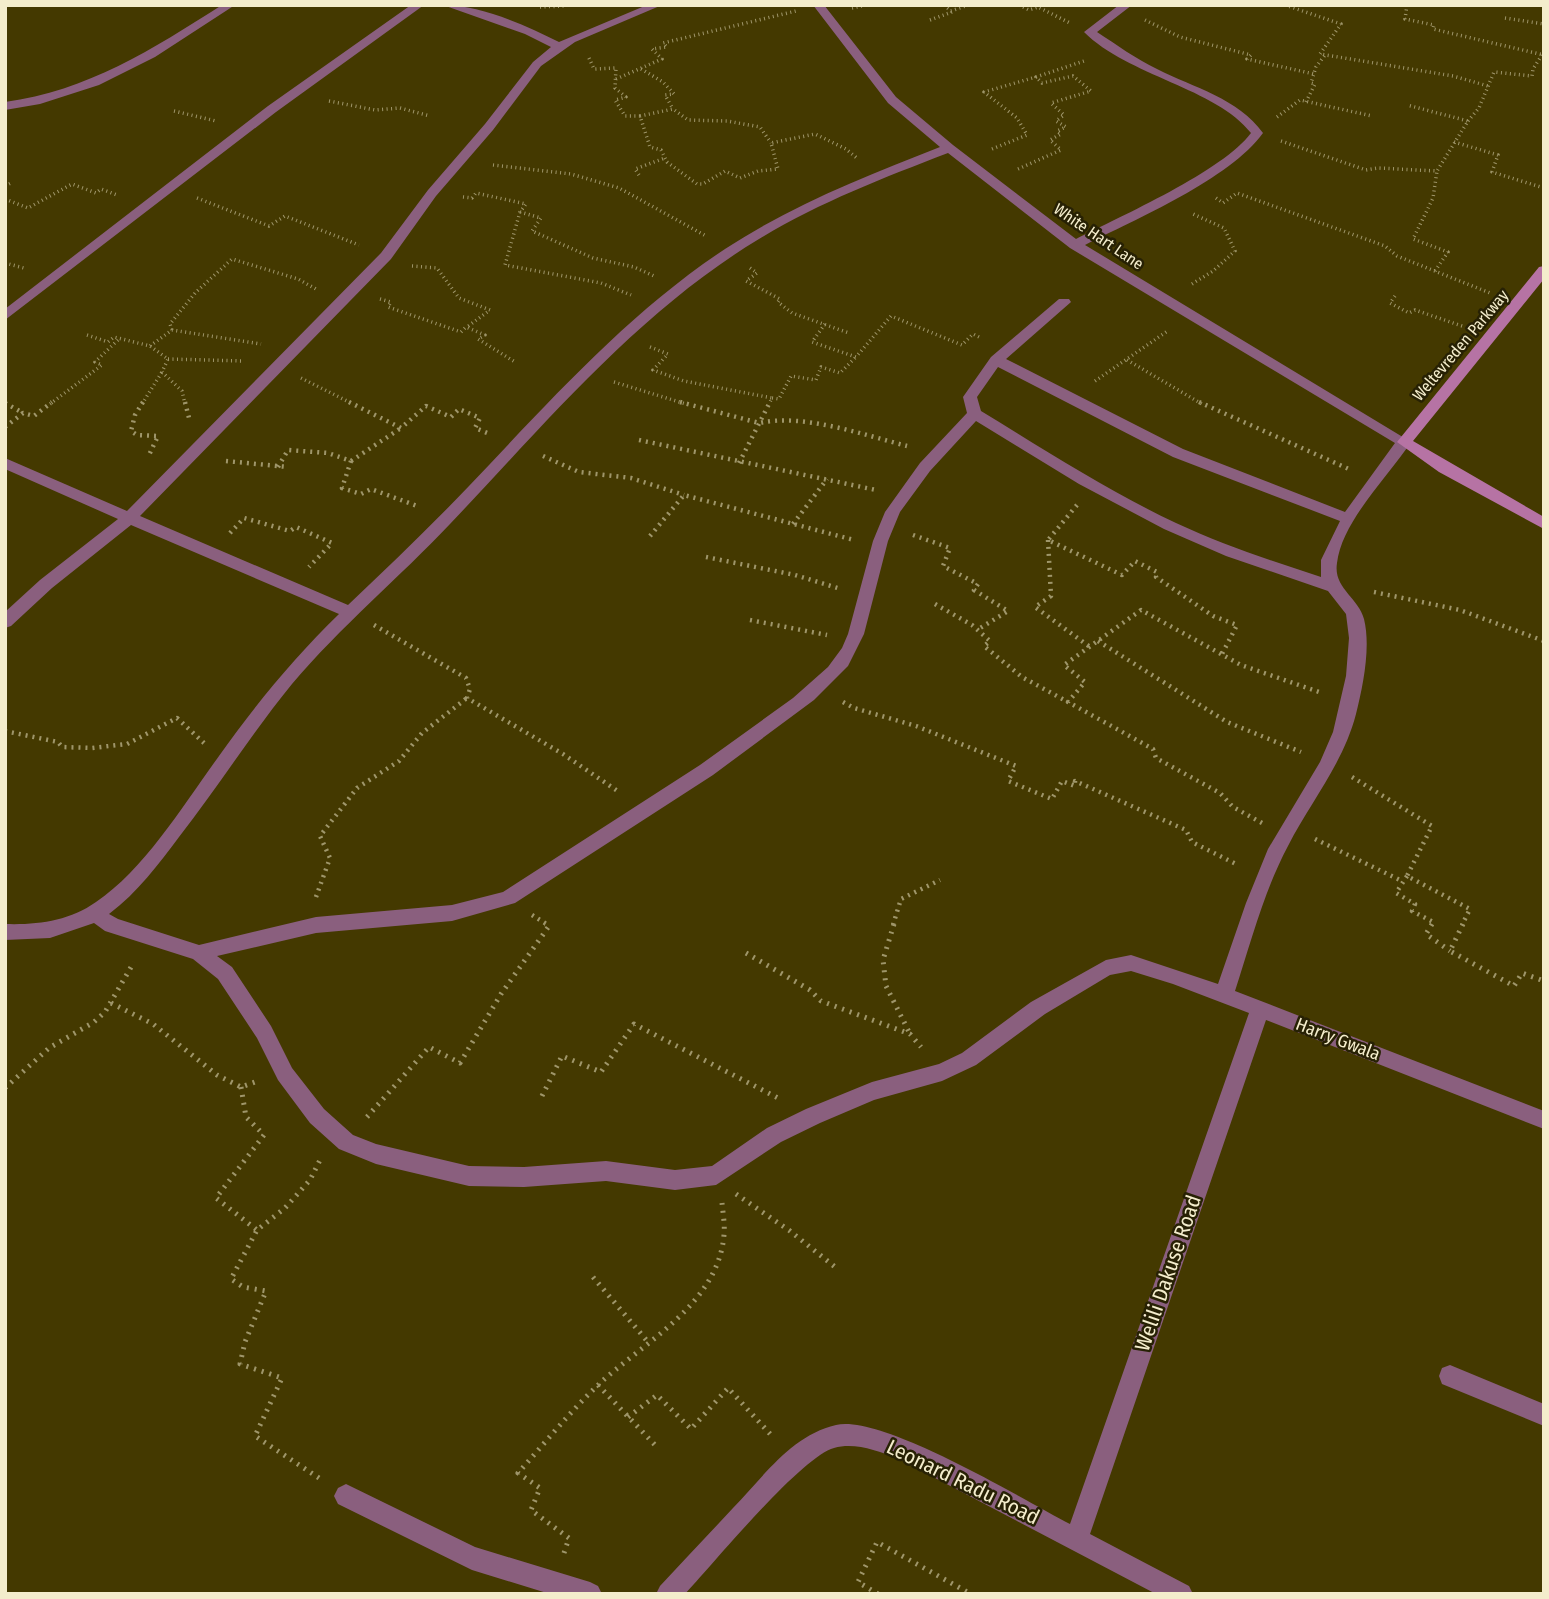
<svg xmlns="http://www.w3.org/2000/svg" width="1549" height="1599" font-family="'Fira Sans Condensed',sans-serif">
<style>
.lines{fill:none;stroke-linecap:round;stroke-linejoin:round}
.path-far2{stroke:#9f966a;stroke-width:3.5;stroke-dasharray:1 3.5;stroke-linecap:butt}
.path-far1{stroke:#9f966a;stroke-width:4.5;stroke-dasharray:2 5;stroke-linecap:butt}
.path{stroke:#9f966a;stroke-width:5;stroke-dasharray:2 6;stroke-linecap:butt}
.lane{fill:#8a5f7e;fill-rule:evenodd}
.street{fill:#8a5f7e;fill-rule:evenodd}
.secondary{fill:#b673a4;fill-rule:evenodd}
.labels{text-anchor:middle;stroke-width:5;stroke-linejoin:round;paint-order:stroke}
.far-street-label{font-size:16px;fill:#f4edcc;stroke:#272104}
.street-label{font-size:18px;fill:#f4edcc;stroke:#272104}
.near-street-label{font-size:21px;fill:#f4edcc;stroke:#272104}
</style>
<rect width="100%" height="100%" fill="#443900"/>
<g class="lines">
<path class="path-far2" d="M944 5 951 11 968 5
M1019 5 1029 10 1038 7 1070 23
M1285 5 1341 24 1320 54 1453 76 1488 86
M1407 5 1405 19 1434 25 1433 29 1544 55
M540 7 564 6
M852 8 867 5
M1505 18 1544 24
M930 20 952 12
M1145 20 1180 37 1251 55 1247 59 1314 74
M589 58 594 69 616 68 615 88 626 97 615 100 625 116H640L650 147 661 150 667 162 697 184H703L725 171 740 178 758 171 778 169 771 143 815 134 846 149 858 159
M641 69 663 82 674 94 665 95 673 109
M616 79 662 59 652 49 667 47 663 43 796 11
M329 101 375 110 400 108 430 116
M1306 102 1315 84 1311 83 1316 67 1325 55
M174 111 216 121
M640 116 673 109 688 120 727 121 760 127 771 143
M1277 117 1300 100 1372 116
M1468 121 1479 108 1494 72 1532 76 1533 69 1542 55
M1281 141 1366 170 1378 168 1437 171 1468 121 1407 105
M1454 142 1498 155 1492 172 1544 188
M992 149 1027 135 1017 118 984 92 1036 77
M493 165 571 174 619 188 706 236
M1018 169 1061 150 1050 140 1061 134 1057 131 1066 127 1056 121 1064 115 1051 103 1091 91 1073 76 1042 83 1036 77 1084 61
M639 175 635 169 665 158
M5 186 13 182
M463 197 472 198 476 193 526 204 520 212 505 265 601 283 631 295
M197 198 269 226 285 216 359 245
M1216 198 1223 203 1237 193 1385 246 1397 256 1490 293
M5 199 28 208 72 184 96 193 101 189 117 195
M520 212 541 218 532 231 593 258 634 267 654 276
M5 263 24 268
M412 266 437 268 459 298 490 310 467 327
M750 268 757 273 746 281 780 299 778 302 792 313 849 333
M1435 271 1448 252 1413 239 1433 198 1437 171
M1192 284 1213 271 1235 251 1224 228 1193 214
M1395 296 1390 303 1409 313 1415 310 1465 327
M380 299 391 302 388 307 461 332 466 327 485 335 478 339 515 362
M825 324 812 342 856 357 891 316 962 345 973 334 981 338
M172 330 170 324 196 292 232 259 298 279 316 289
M87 335 108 342 114 337 150 346 168 359 162 372 182 391 185 404
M150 346 172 330 261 344
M650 347 668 354 653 370 684 381 772 398 769 404
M168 359 244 361
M1127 360 1202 404
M301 378 353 404
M1095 381 1169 330
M614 382 686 404
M772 398 779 399 791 376 816 380 821 367 840 373 856 357
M50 404 102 365 95 362 119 339
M142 404 162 372"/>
<path class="path-far1" d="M143 402 135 415 131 431 137 435 158 436 149 455
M185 402 189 418
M349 402 401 428 426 406 451 417 459 409 480 418 475 428 490 434
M680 402 759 423C803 413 864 435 907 446
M1199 402 1351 470
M5 403 23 413
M5 427 23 413 34 416 52 402
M639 440 876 490
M543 456 579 472 631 478 684 495
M226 461 288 467
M351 461 401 428
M739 463 770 402
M278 467 288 450 328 453 351 461 342 488 361 494 371 489 420 507
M1077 505 1048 540 1122 575 1135 561 1157 572 1156 577 1213 616 1237 625 1222 654
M793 524 827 479
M230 533 244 518 290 531 296 527 332 543 309 567
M913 535 950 548 943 566 978 584 974 590 1008 611 977 630
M650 536 684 495 854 540
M1048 540 1051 596 1035 607 1090 647
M706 557 795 575 841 589
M1374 592 1460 610 1544 641
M935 604 972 625 990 641 984 646 1022 677 1068 702
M750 620 827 635
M374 625 466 678 470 689 467 698 563 754 619 792
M1098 641 1227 722 1301 752
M843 702 854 708 916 726 1016 766 1008 781 1052 799 1062 781 1075 786V781L1186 830 1192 842 1238 865
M5 731 58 742 62 747 92 748 127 744 177 718 204 743
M1352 777 1432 826 1407 876 1470 909 1462 925
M1262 823 1233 807 1220 793 1156 758 1153 749 1068 702 1085 682 1064 665 1141 610 1241 665 1322 693
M1315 839 1402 881
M1407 876 1396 893 1415 904 1412 911 1433 922 1431 925
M316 897 330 858 320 836 357 788 399 761 422 733 467 698
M532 915 548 925
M893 925 901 899 940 880"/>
<path class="path" d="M894 924 883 960 886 986 910 1034
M1432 924 1426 934 1450 951
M1463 924 1450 951 1514 986 1522 973 1544 981
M746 953 810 990 821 1001 910 1034 921 1047
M111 1003 153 1024 217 1075 241 1087 255 1082
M241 1087 246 1117 264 1135 216 1198 257 1230
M5 1088 49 1048 94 1022 105 1012 134 962
M542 1096 562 1056 601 1072 634 1024 778 1098
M367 1117 429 1047 460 1063 501 994 549 926 545 924
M736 1194 790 1231 835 1267
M593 1277 648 1342
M598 1385 656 1446
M628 1417 657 1395 691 1429 728 1388 772 1436
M319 1478 255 1436 282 1378 240 1364 245 1342 266 1291 243 1287 231 1279 257 1230 285 1208 310 1180 321 1158
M564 1553 569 1538 531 1510 540 1488 518 1473C544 1444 569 1413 597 1386 642 1343 718 1305 724 1235 725 1225 723 1213 722 1203
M878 1594 858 1582 877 1542 971 1594"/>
<path class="lane" d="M222 5H235L155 57 99 85 40 104 5 110V102C87 91 153 49 222 5Z"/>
<path class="street" d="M411 5H424L276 112 5 320V309L268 106Z
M443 5C481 5 525 25 559 42L647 5H662L575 42 541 66 493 130 436 196 391 259 140 516 348 605C389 566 430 527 469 486 549 402 628 313 725 249 792 205 866 176 940 147L888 103 813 5H824L896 97 953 145 1076 239C1121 216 1223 171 1251 133 1216 88 1128 76 1084 32L1119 5H1132L1097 32C1117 45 1136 59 1157 69 1194 88 1238 98 1263 133 1230 179 1136 219 1085 245L1411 442C1388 477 1342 521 1337 563 1333 588 1358 597 1364 619 1371 647 1363 686 1356 714 1343 764 1311 801 1288 846 1264 891 1251 942 1235 991L1544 1111V1129L1266 1020 1090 1534 1189 1586 1193 1594H1156L897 1458C877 1451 855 1442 834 1448 801 1457 713 1564 685 1594H656L660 1586C684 1560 709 1534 733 1508 763 1477 792 1435 836 1425 882 1414 1024 1500 1070 1524L1249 1013 1173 984 1131 971 1110 975 1045 1014 976 1065 942 1081 874 1100 820 1123 781 1142 716 1185 675 1190 606 1181 524 1187 469 1186 376 1164 339 1149 310 1123 278 1080 257 1038 218 979 193 959 105 931 94 923 50 938 5 940V924C38 925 69 921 96 902 145 869 184 804 219 756 255 705 294 658 339 614L131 525 52 588 11 626 5 628V612L40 580 118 519 5 469V458L127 511 381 253 428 190 485 124 533 62 551 47 525 34ZM948 153 1070 248 1395 443 1345 512 1183 449 1006 359 1071 302 1069 299H1059L991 357 963 397 967 413 920 463 885 512 873 541 848 634 842 648 828 667 793 698 700 765 503 892 452 905 316 917 199 945 118 919 109 914C138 892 158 865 179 837 218 787 252 733 292 684 341 626 399 578 450 524 546 423 638 312 759 239 818 203 883 178 948 153ZM998 367 1173 457 1340 521 1321 560V577C1272 561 1223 545 1176 523 1108 491 1045 450 981 411L977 397ZM976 421 1079 484 1164 529 1226 556 1328 591 1346 614 1349 638 1346 676 1333 732 1320 762 1268 849 1246 903 1218 984 1131 955 1106 960 1031 1002 962 1053 939 1064 872 1082 806 1109 767 1128 712 1166 675 1170 606 1161 524 1167 469 1166 376 1144 353 1135 324 1109 292 1068 271 1026 232 967 217 956 316 933 452 921 515 903 713 775 814 700 848 666 864 634 888 541 900 512 930 471Z
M1450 1365 1544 1404V1426L1442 1384 1439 1376 1442 1368Z
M346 1484 475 1547 590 1582 598 1586 602 1594H550L472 1570 338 1504 334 1496 338 1488Z"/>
<path class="secondary" d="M1544 266V279L1413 441 1544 517V529L1439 472 1397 442 1539 267Z"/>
</g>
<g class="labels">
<g class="far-street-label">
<text transform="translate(1099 236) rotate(34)" y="6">White Hart Lane</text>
<text transform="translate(1460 345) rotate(-50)" y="6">Weltevreden Parkway</text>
</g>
<g class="street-label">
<text transform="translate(1338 1039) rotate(21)" y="6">Harry Gwala</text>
</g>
<g class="near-street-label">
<text transform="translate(1168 1273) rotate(-71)" y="7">Welili Dakuse Road</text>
<text transform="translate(963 1482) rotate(26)" y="7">Leonard Radu Road</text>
</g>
</g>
<rect width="1549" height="1599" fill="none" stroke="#f4edcc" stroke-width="14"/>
</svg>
